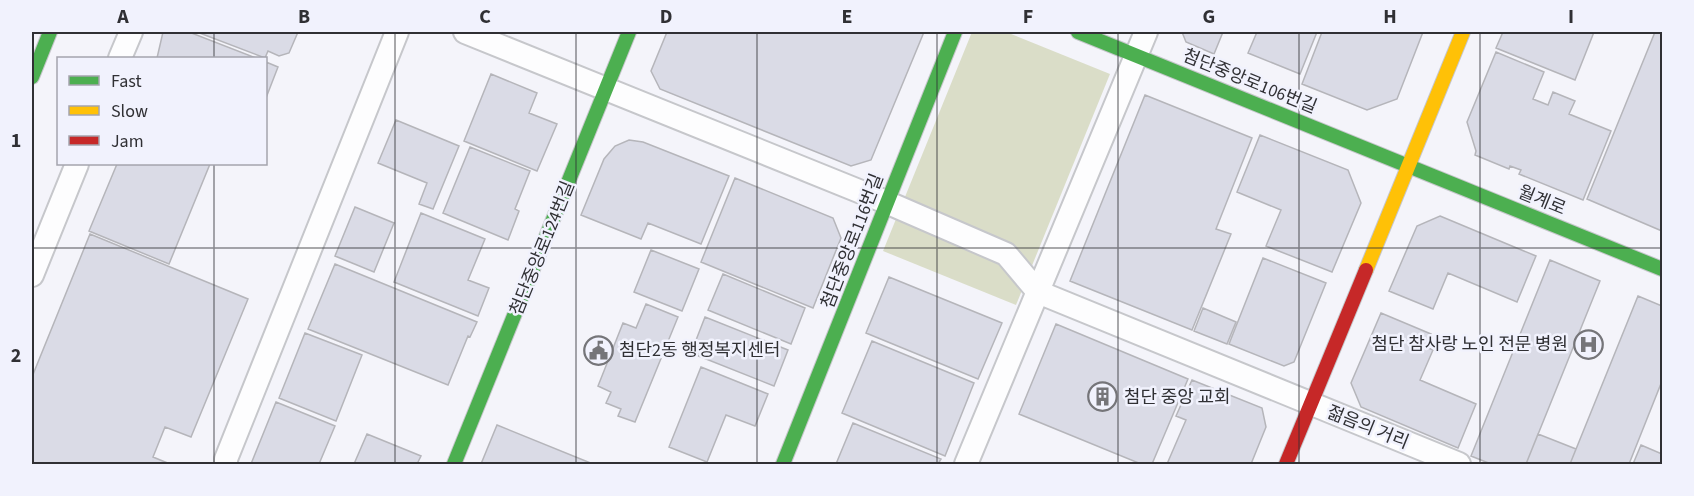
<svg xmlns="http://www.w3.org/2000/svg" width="1694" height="496" font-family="'Source Sans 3','Noto Sans KR',sans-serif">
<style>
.green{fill:#daddc8}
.building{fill:#dadbe6;stroke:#b5b5ba;stroke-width:1.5}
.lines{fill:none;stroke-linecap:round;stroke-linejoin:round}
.street-casing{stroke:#c6c7cb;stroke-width:26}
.fast-casing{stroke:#c6c7cb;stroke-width:16}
.slow-casing{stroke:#c6c7cb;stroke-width:16}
.jam-casing{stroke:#c6c7cb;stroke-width:16}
.street{stroke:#fdfdfe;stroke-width:22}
.fast{stroke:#4caf50;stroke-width:14}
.slow{stroke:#ffc107;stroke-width:14}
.jam{stroke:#c62828;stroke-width:14}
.grid{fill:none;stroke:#303034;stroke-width:1.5;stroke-opacity:0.55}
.labels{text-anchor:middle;stroke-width:5;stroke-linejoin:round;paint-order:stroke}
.street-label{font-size:18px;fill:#303034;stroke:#f1f2fd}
.poi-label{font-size:18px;fill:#303034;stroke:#f1f2fd;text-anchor:start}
.neatline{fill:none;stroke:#303034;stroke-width:2}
.grid-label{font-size:20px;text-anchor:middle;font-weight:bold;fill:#303034}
</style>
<rect width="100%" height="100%" fill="#f4f4fa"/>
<path class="green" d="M972 32H1006L1110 74 1016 305 883 251Z"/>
<path class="building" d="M163 32H189L256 58H157Z
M197 32H298L289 53 279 56 268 51 265 58Z
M667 32H924L871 160 851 166 660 89 651 71Z
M1182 32H1223L1214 54 1186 42Z
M1257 32H1317L1300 74 1248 53Z
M1322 32H1423L1397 99 1367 110 1302 84Z
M1503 32H1594L1575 80 1496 48Z
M1655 32H1662V231L1587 199Z
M1496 52 1544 72 1533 99 1548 105 1553 92 1575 101 1569 114 1611 131 1583 200 1519 174 1521 170 1510 166 1509 169 1475 155 1476 151 1467 122Z
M266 62 278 67 266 98Z
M491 74 537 93 529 113 557 124 537 171 464 141Z
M1145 95 1252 138 1216 229 1231 234 1192 330 1070 281Z
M396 120 459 146 433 209 419 204 427 183 378 163Z
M1260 135 1348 170 1361 203 1332 272 1266 246 1281 210 1237 192Z
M629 140 643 142 729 176 701 244 648 223 641 239 581 215 604 159 615 146Z
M470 147 530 171 515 209 519 211 508 240 443 213Z
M117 164H210L169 264 89 231Z
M735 178 833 218 841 238 813 308 701 262Z
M355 207 394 223 374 272 335 256Z
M421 213 485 239 468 280 489 288 478 316 394 282Z
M1440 216 1536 256 1517 302 1448 273 1433 309 1389 291 1417 226Z
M90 234 248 299 191 437 165 427 153 457 170 464H32V377Z
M651 250 699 269 682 311 634 292Z
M1263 258 1326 283 1294 362 1284 366 1229 344Z
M1550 260 1600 281 1526 464H1491L1471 456Z
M335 264 477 322 470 337 468 336 448 385 308 329Z
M723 274 805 308 791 344 708 310Z
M889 277 1002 323 978 379 866 333Z
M1638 296 1662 306V381L1629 464H1570Z
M646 304 678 317 635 422 618 416 621 409 606 403 611 392 598 386 623 323 636 328Z
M1203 308 1236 322 1227 344 1194 331Z
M1381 313 1431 334 1426 347 1433 350 1420 380 1476 404 1458 448 1361 407 1351 383Z
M705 317 788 350 774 386 691 353Z
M1056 324 1188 379 1152 464H1141L1019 414Z
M305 333 362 355 336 421 279 398Z
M872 341 974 383 945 456 842 413Z
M701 367 768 394 755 426 726 415 707 462 669 447Z
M1192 380 1262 408 1266 427 1251 464H1167L1186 420 1176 416Z
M276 402 335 426 319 464H251Z
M853 423 941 459 938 464H836Z
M497 425 593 464H481Z
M367 434 421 456 417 464H354Z
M1538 434 1576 449 1570 464H1526Z
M1641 445 1662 454V464H1633Z"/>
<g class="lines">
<defs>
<path id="street" d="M465 32 886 202 1006 254 1038 292 1459 464
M120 58 131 32
M32 275 77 164
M226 464V459L397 32
M966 464 1146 32"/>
<path id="fast" d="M1078 32 1662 269
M32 77 50 32
M454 464 629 32
M783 464 955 32"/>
<path id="slow" d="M1366 270 1463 32"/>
<path id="jam" d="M1286 464 1366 270"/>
</defs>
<use href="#street" class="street-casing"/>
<use href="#fast" class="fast-casing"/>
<use href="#slow" class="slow-casing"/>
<use href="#jam" class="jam-casing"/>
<use href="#street" class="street"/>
<use href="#fast" class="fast"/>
<use href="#slow" class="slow"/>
<use href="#jam" class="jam"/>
</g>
<path class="grid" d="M214 32V58M395 32V464M576 32V464M757 32V464M937 32V464M1118 32V464M1299 32V464M1480 32V464M214 164V464M32 248H1662"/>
<defs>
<symbol id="hospital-ring" viewBox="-11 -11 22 22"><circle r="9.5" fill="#f1f2fd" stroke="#757579" stroke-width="1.5"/><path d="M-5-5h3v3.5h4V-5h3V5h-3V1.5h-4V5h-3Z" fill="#757579"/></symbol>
<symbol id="civic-ring" viewBox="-11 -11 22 22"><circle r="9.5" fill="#f1f2fd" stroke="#757579" stroke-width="1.5"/><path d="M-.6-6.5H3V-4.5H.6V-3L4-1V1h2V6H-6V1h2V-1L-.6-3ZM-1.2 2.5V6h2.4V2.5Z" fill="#757579"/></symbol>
<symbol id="building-ring" viewBox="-11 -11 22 22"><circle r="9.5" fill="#f1f2fd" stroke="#757579" stroke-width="1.5"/><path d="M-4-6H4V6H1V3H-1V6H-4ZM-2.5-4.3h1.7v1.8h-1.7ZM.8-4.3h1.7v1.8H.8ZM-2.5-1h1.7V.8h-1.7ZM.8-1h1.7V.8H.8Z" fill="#757579"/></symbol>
</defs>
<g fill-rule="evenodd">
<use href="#hospital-ring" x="1572" y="328" width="33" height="33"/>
<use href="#civic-ring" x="582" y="334" width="33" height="33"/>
<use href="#building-ring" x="1086" y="380" width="33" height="33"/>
</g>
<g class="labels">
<g class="street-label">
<text transform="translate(1250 81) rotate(22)" y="6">첨단중앙로106번길</text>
<text transform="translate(1542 200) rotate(22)" y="6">월계로</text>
<text transform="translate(852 241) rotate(-69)" y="6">첨단중앙로116번길</text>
<text transform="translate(542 248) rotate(-68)" y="6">첨단중앙로124번길</text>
<text transform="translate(1368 427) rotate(22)" y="6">젊음의 거리</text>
</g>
<g class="poi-label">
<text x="1568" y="350" text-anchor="end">첨단 참사랑 노인 전문 병원</text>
<text x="619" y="356">첨단2동 행정복지센터</text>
<text x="1124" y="403">첨단 중앙 교회</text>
</g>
</g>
<rect width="1694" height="496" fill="none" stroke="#f1f2fd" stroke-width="66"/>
<rect x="57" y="57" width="210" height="108" fill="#f1f2fd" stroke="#a4a4ad" stroke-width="1.5"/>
<rect x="69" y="76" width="30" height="9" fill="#4caf50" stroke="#a4a4ad" stroke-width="1.5"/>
<text x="111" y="87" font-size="18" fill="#303034">Fast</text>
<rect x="69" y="106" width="30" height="9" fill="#ffc107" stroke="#a4a4ad" stroke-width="1.5"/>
<text x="111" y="117" font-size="18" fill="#303034">Slow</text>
<rect x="69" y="136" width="30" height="9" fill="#c62828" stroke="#a4a4ad" stroke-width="1.5"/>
<text x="111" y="147" font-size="18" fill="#303034">Jam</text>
<rect x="33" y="33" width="1628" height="430" class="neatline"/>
<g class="grid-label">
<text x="123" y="23">A</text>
<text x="304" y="23">B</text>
<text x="485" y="23">C</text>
<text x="666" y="23">D</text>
<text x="847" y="23">E</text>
<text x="1028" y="23">F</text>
<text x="1209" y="23">G</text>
<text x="1390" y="23">H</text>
<text x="1571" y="23">I</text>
<text x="16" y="147">1</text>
<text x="16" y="362">2</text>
</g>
</svg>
